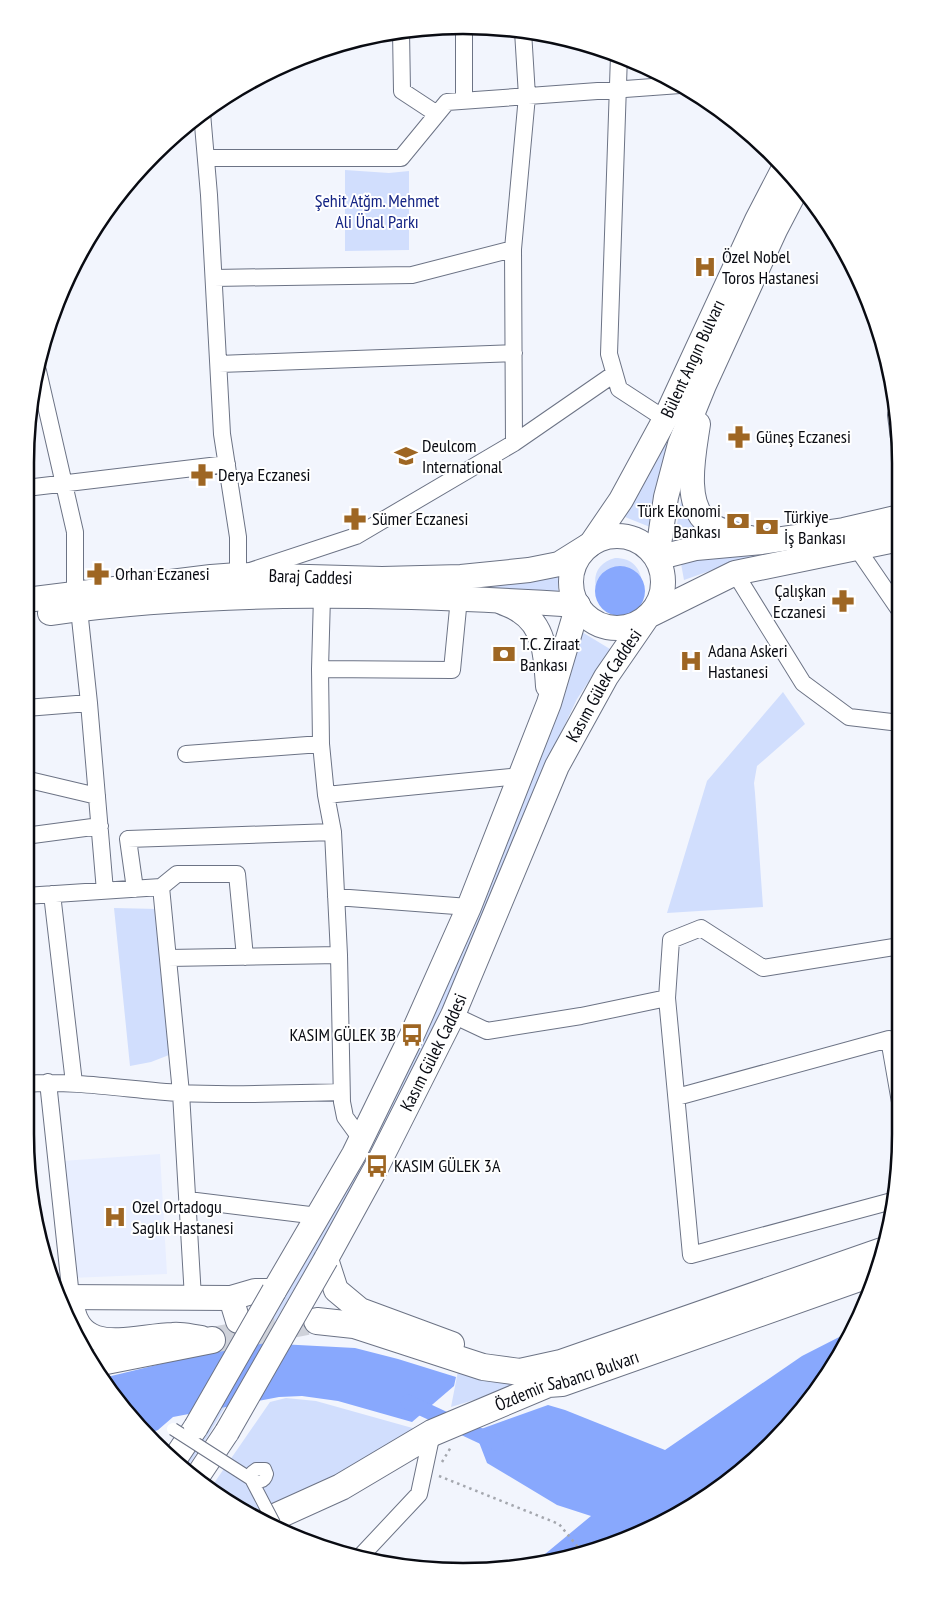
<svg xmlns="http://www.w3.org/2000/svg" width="926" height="1597" font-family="'PT Sans Narrow',sans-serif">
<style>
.built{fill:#e8eeff}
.green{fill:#d1defd}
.water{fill:#88a8fd}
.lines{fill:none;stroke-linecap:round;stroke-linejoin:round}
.canal{stroke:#88a8fd;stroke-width:15}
.primary-tunnel{stroke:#cfd2da;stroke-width:26;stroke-dasharray:26 13;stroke-linecap:butt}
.minor-casing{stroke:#6c7385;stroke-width:18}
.secondary-casing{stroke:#6c7385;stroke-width:26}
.primary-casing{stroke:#6c7385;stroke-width:28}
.path{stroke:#a4a7ae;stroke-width:2.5;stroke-dasharray:2.5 4;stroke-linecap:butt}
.minor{stroke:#fff;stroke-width:16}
.secondary{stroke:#fff;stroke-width:24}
.primary{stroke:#fff;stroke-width:26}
.pedestrian-bridge-casing{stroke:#6c7385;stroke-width:14;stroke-linecap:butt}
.secondary-bridge-casing{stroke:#6c7385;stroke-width:26;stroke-linecap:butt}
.pedestrian-bridge{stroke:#fff;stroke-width:12}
.secondary-bridge{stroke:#fff;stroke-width:24}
.labels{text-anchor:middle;stroke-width:4;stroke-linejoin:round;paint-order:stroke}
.park-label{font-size:18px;fill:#142484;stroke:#fff}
.poi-label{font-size:18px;fill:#090b12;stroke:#fff;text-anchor:start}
.street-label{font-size:18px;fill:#090b12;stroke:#fff}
.rim{fill:none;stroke:#090b12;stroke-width:2.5}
</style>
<rect width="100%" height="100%" fill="#f2f5fd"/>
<path class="built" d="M160 1154 167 1274 71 1278 62 1161Z"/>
<path class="green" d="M345 170 389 173 409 171V250L345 251Z
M755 248 663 460 653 497 650 527 625 517 658 457 704 355Z
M684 483 723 536H675Z
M833 543 735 562 684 580 680 558Z
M615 558C632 558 642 568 642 586L598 594C591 577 597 563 615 558Z
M558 576V593L469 586Z
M582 632 610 649 577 699 542 773 495 895 402 1096 354 1187 208 1436 187 1468 183 1464 350 1184 397 1094 450 980 488 893 565 694Z
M783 692 805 724 757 766 754 783 755 793 763 907 667 913 707 781Z
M893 736H900V804Z
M114 908 158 909 169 1055 151 1062 130 1066Z
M458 1371 526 1384 451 1407Z
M286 1398 316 1401 416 1429 338 1474 254 1514 219 1498 210 1489 270 1402Z"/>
<path class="water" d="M595 591a25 25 0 1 1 50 0a25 25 0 1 1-50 0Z
M849 1332 827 1377 730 1481 604 1549 539 1559 591 1516 557 1505 487 1463 477 1437 481 1429 548 1405 565 1410 665 1450 802 1356Z
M260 1343 355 1348 398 1359 456 1377 454 1386 412 1422 338 1401 302 1396 279 1397 173 1417 158 1430 150 1433 115 1400 103 1378 206 1353Z"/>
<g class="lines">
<path class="canal" d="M408 1402 496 1443"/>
<path class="primary-tunnel" d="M212 1340 307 1322"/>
<defs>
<path id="minor" d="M401 31 402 91 437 114
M619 55 609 354 619 389 665 419
M464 101V25
M202 113 209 195 222 434 238 537V575L356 536 514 443 614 374
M206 158H401L447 102 680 85
M214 278 412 275 513 249
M219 364 514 353
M38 371 75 532V593
M896 415 900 446
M514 443 513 249 527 96 523 31
M26 488 227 464
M852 541 900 611
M735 573 803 683 849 717 900 723
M322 596 320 669 321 744 326 795 333 832 339 955 342 1102 345 1117 361 1139
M79 609 89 703 105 891
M320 669 452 670 459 598
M26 708 89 703
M186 754 321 744
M25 779 97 796
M326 795 520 776
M25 836 100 826
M161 887 181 1093 193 1298
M135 889 128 839 333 832
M52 894 74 1083
M25 896 161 887 177 874H237L245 957
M336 897 469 907
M168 958 339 955
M667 998 691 1255 892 1201
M453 1015 487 1031 581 1016 667 998 671 940 701 928 763 968 900 946
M48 1082 71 1297
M25 1084C78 1080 129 1090 181 1093 234 1096 288 1093 341 1092
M677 1097 889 1039 900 1102
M188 1200 318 1216
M359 1558 419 1494 432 1433"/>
<g id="secondary">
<path d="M698 424C694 452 682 505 709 524 720 532 737 535 750 538"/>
<circle cx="617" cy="582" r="46"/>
<path d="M657 558 666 497 680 444 704 385 775 230 798 186"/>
<path d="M657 558 696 548 762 542 844 530 900 517"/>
<path id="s1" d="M26 600 211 577 238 575 382 579 461 577 529 570 559 564 591 544 621 500 665 419 757 220 784 168"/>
<path d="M502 602C508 605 515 607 520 611 546 627 546 659 548 686"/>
<path d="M50 613C225 589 402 594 578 605"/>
<path d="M60 1297 231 1298 255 1291H274L354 1154 412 1035 469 907 549 703 578 605"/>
<path d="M71 1297C75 1360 131 1336 173 1335 182 1334 192 1337 201 1338"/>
<path d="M231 1298 238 1321"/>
<path id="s2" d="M452 1344 360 1310 336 1290 326 1259 377 1166 453 1015 557 766 606 677 648 616 735 573 900 539"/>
<path d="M176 1457 196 1427"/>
<path d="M197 1477 227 1432"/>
</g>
<g id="primary">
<path d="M317 1321 354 1325 483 1367 520 1372 561 1363 882 1251"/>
<path d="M96 1363 212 1340"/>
<path id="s3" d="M268 1520 341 1487 432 1433 548 1384 562 1383 879 1271"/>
</g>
</defs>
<use href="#minor" class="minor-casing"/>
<use href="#secondary" class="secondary-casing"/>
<use href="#primary" class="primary-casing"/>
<path class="path" d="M442 1462 451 1447
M439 1476 559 1524 582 1552"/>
<use href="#minor" class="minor"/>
<use href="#secondary" class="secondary"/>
<use href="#primary" class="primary"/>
<defs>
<path id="pedestrian-bridge" d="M173 1429 251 1479C258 1483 265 1483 267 1474L265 1469H256L252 1472 251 1479 274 1523"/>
<path id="secondary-bridge" d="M196 1427 274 1291
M227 1432 326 1259"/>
</defs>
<use href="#pedestrian-bridge" class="pedestrian-bridge-casing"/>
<use href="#secondary-bridge" class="secondary-bridge-casing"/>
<use href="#pedestrian-bridge" class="pedestrian-bridge"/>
<use href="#secondary-bridge" class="secondary-bridge"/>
</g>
<defs>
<symbol id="hospital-bare" viewBox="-9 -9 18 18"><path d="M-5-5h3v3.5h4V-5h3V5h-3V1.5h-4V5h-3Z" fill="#9e6623" stroke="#fff" stroke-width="2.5" paint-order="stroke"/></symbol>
<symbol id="pharmacy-bare" viewBox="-9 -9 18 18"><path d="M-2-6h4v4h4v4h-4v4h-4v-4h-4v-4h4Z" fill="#9e6623" stroke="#fff" stroke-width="2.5" paint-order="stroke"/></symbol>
<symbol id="school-bare" viewBox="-9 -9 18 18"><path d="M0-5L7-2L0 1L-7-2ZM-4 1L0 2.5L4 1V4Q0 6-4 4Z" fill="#9e6623" stroke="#fff" stroke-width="2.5" paint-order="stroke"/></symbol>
<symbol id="bank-bare" viewBox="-9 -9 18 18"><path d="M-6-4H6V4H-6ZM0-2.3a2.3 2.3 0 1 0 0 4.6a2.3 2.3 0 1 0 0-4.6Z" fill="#9e6623" stroke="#fff" stroke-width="2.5" paint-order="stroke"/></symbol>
<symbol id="bus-bare" viewBox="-9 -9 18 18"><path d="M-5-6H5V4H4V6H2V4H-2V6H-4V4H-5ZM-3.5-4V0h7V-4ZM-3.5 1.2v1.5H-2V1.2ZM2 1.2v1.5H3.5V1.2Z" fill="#9e6623" stroke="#fff" stroke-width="2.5" paint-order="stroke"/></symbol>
</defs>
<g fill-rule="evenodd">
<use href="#hospital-bare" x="689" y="251" width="32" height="32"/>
<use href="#pharmacy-bare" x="723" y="421" width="32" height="32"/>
<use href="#school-bare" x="390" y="440" width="32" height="32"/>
<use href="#pharmacy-bare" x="186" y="459" width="32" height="32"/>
<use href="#pharmacy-bare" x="339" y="503" width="32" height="32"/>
<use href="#bank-bare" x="722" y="505" width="32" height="32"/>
<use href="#bank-bare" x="751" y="511" width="32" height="32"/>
<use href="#pharmacy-bare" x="82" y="558" width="32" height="32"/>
<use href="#pharmacy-bare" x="827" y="585" width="32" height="32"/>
<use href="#bank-bare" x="488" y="638" width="32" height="32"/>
<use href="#hospital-bare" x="675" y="645" width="32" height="32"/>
<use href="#bus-bare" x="396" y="1019" width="32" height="32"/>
<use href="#bus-bare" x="361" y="1150" width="32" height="32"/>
<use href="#hospital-bare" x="99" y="1201" width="32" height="32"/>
</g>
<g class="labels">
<g class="park-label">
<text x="377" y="207">Şehit Atğm. Mehmet<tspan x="377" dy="21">Ali Ünal Parkı</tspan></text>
</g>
<g class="poi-label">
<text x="722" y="263">Özel Nobel<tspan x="722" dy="21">Toros Hastanesi</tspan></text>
<text x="756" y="443">Güneş Eczanesi</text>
<text x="422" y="452">Deulcom<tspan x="422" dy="21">International</tspan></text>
<text x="218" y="481">Derya Eczanesi</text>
<text x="721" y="517" text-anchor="end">Türk Ekonomi<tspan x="721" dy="21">Bankası</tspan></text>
<text x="784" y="523">Türkiye<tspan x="784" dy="21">İş Bankası</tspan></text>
<text x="372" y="525">Sümer Eczanesi</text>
<text x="115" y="580">Orhan Eczanesi</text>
<text x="826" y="597" text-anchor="end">Çalışkan<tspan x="826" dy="21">Eczanesi</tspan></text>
<text x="520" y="650">T.C. Ziraat<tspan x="520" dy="21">Bankası</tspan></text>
<text x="708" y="657">Adana Askeri<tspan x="708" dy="21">Hastanesi</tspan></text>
<text x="396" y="1041" text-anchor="end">KASIM GÜLEK 3B</text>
<text x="394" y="1172">KASIM GÜLEK 3A</text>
<text x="132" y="1213">Ozel Ortadogu<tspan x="132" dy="21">Saglık Hastanesi</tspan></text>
</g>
<g class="street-label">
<text dy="6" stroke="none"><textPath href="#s1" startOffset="785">Bülent Angın Bulvarı</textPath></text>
<text dy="6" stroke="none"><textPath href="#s1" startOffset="286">Baraj Caddesi</textPath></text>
<text dy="6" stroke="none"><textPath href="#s2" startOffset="800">Kasım Gülek Caddesi</textPath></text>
<text dy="6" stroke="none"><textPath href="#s2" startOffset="395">Kasım Gülek Caddesi</textPath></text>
<text dy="6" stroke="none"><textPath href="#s3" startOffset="331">Özdemir Sabancı Bulvarı</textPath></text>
</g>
</g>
<path d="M0 0H926V1597H0ZM463 34H463A429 429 0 0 1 892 463V1134A429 429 0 0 1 463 1563H463A429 429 0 0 1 34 1134V463A429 429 0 0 1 463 34Z" fill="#fff" fill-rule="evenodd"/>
<path class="rim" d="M463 34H463A429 429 0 0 1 892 463V1134A429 429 0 0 1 463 1563H463A429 429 0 0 1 34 1134V463A429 429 0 0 1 463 34Z"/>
</svg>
